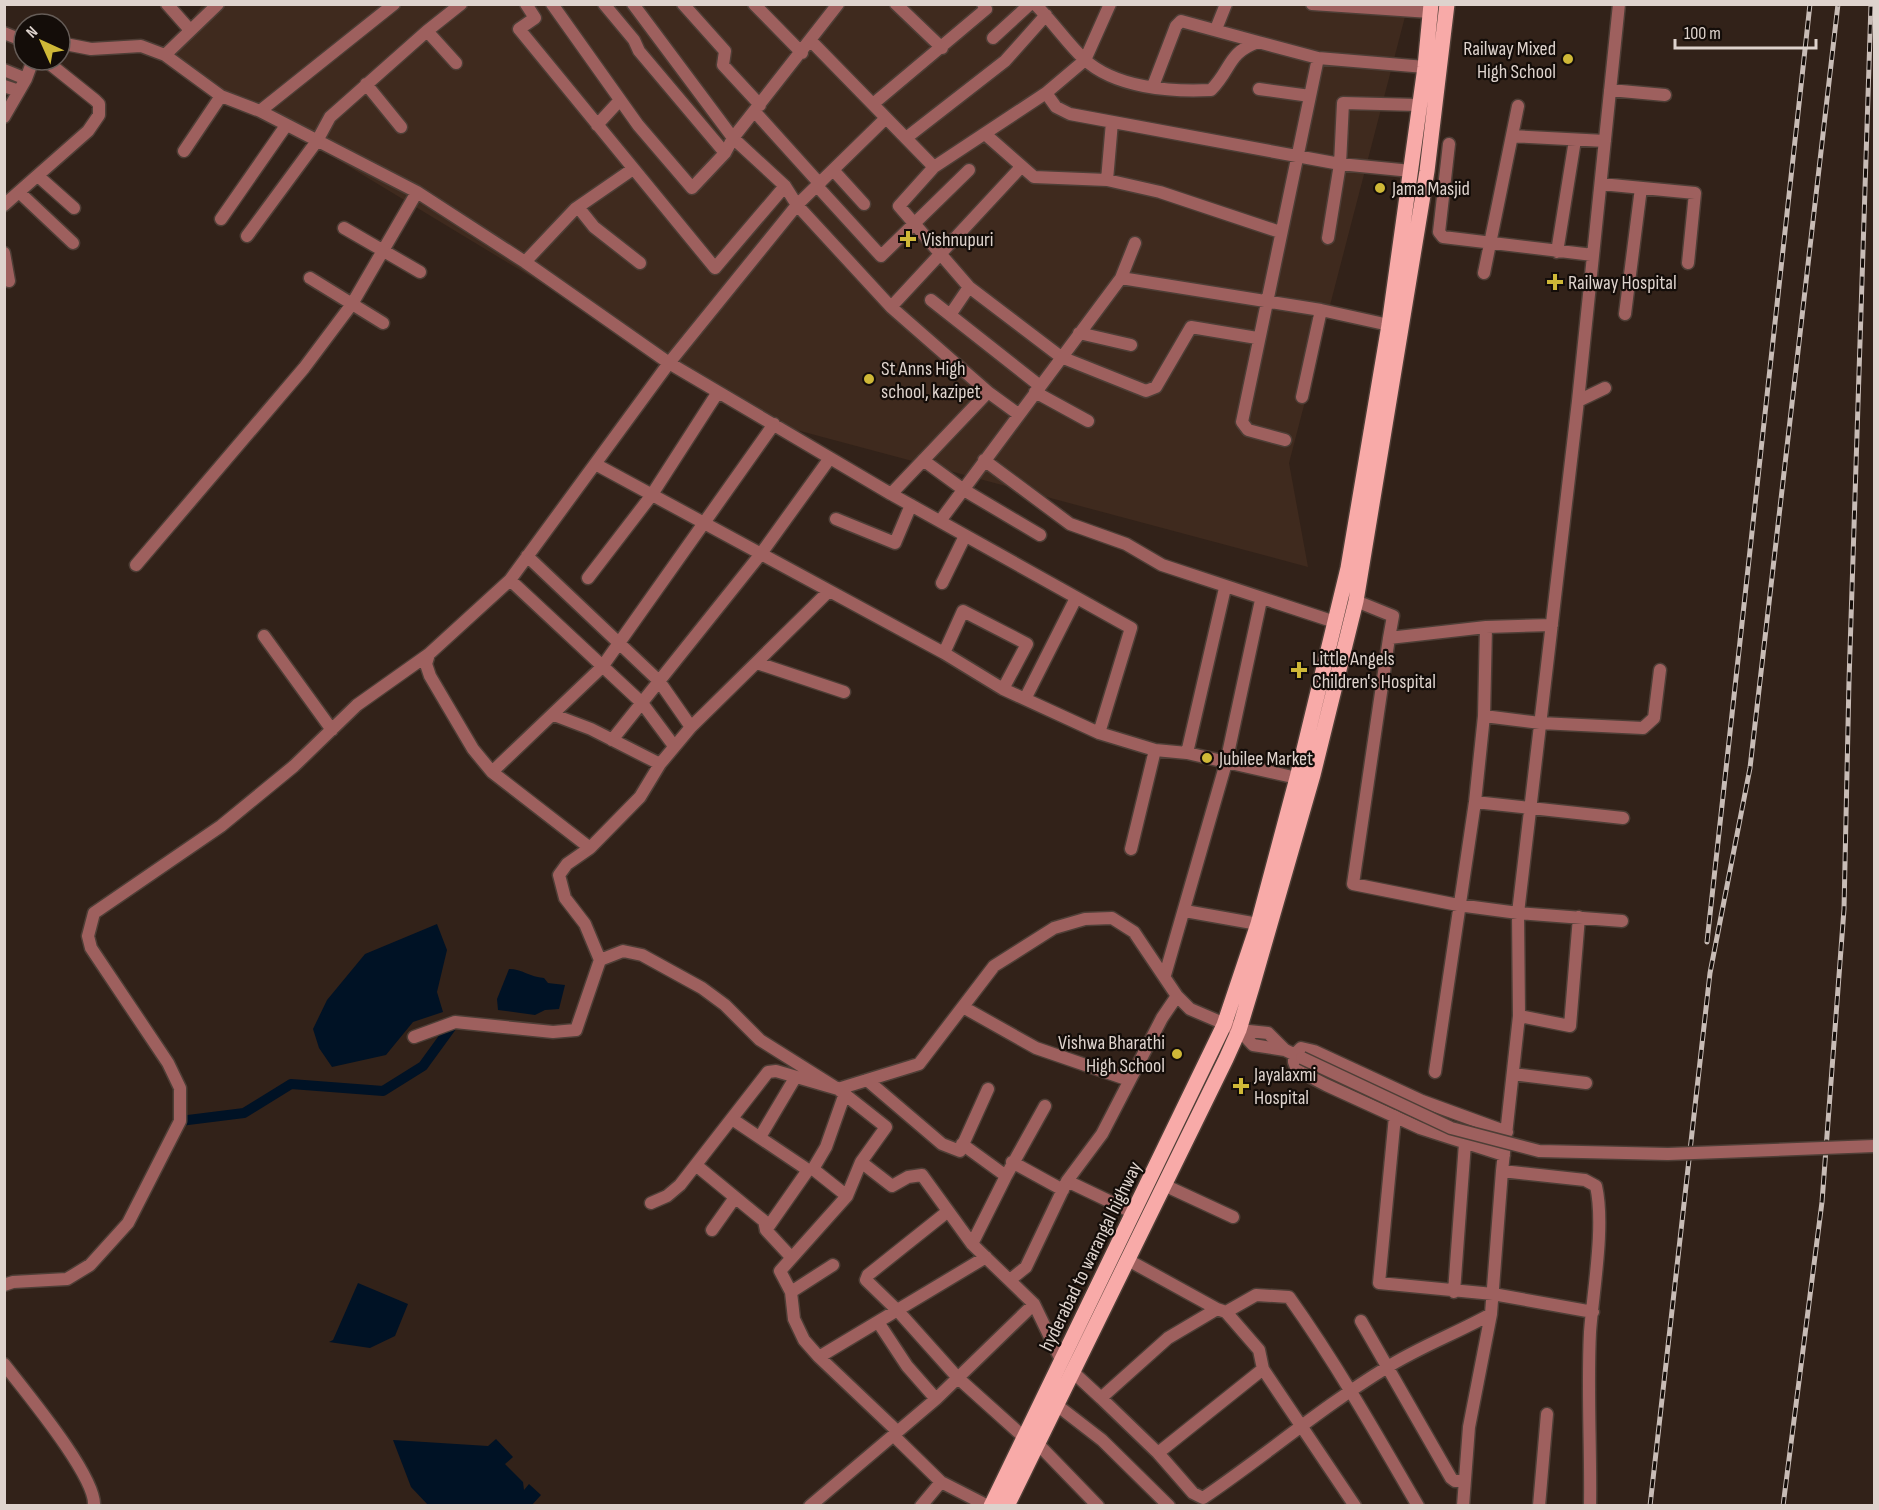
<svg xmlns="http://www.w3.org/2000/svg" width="1879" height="1510" font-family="'Sofia Sans Condensed',sans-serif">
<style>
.built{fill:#3f2a1e}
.water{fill:#001225}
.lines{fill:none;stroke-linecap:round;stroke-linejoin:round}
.canal{stroke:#001225;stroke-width:10}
.minor-casing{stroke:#4e3e36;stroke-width:15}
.major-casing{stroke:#4e3e36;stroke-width:18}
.minor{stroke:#9e605e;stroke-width:12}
.major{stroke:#f8aaa8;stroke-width:15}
.rail-casing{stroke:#c8bcb6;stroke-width:5}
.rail{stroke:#140d09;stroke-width:3;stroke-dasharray:9;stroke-linecap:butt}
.minor-bridge-casing{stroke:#4e3e36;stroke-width:15;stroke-linecap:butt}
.minor-bridge{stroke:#9e605e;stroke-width:12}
.poi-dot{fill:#cfb837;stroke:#140d09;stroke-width:2}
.labels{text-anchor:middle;stroke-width:4.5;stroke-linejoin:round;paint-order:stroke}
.poi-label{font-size:20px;fill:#ded3cd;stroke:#140d09;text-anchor:start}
.street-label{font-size:20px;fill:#ded3cd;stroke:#140d09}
</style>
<rect width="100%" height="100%" fill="#322219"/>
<path class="built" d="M203 4 1408 5 1289 463 1308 567 774 424 165 55Z"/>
<path class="water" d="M437 924 447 950 437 992 443 1012 413 1022 386 1055 332 1067 319 1048 313 1029 327 1000 365 954Z
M509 969C522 969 530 977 544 978L548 983 565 985 559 1009 545 1010 535 1015 498 1010 497 999Z
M358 1283 408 1304 395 1336 370 1348 329 1342 333 1340Z
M496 1439 513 1457 505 1464 523 1482 524 1490 529 1484 541 1495 532 1505H428L411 1487 393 1440 488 1446Z"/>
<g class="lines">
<path class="canal" d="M180 1121 244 1113 291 1084 383 1091 423 1066 455 1022"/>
<defs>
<path id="minor" d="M167 4 190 30
M526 4 535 18 519 29 715 268 785 186
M552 4 638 125 692 188 725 153 733 138 838 4
M604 4 634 40 639 51 725 153
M633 4 733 138 785 186 797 205 891 307
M683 4 725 51 723 65 760 105
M754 4 802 53
M896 4 942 48
M1035 4C1053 22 1067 43 1084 59 1115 88 1171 92 1211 90 1232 69 1227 53 1258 42L1318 58 1425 67
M1312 4 1430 12
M1216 29 1226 4
M427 31 456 63
M4 33 24 41
M993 38 1030 4
M811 41 934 167 1046 93 1085 60 1110 4
M60 43 91 49 141 46 165 55 221 96 260 111 417 192 525 262 669 363 891 494 1131 628 1099 733 1155 750 1187 753 1297 778
M165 55 218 4
M4 70 26 79
M366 84 401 127
M4 86 19 91
M1153 86 1176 26 1181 21 1258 42
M1259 89 1310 96
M1610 90 1665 95
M1046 93 1056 107 1070 114 1340 164 1411 171
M873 104 986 9 983 4
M260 111 394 4
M755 112 820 184
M4 117 26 79 33 60
M597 125 620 100
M985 134 1034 177 1107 180 1160 192 1280 232
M1512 136 1605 141
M906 138 1005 61 1046 15
M1449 144 1439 232 1443 237 1593 255
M184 151 221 96
M934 167 899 206 969 287 1061 357 1146 391 1156 387 1191 327 1257 338
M834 171 864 204
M38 176 74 208
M1107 180 1112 122
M1601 184 1695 193 1688 263
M817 186 881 256 969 170
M20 193 73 243
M4 205 88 131 99 115V104L95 100 45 60
M578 207 594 227 640 263
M221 219 285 127
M344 228 420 272
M247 236 317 141 330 117 427 31 461 4
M1328 238 1340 164 1343 103 1418 105
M1557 252 1575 140
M4 253 9 281
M525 262 575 209 633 169
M1484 273 1518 106
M310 278 383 323
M1121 278 1321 310 1389 325
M969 287 950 315 1040 386
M931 300 950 315
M1625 314 1641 188
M1079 333 1131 345
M988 392 891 307 1021 167
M1035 392 1088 421
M1302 397 1321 310
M1578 401 1605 388
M1285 440 1248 430 1242 422 1318 58
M923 460 964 490 1040 535
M984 460 1070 524 1126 544 1162 565 1335 622
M597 465 944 653 1003 689 1099 733
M891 494 988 392 1018 414
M836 519 895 543 911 505
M940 521 1121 278 1135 243
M527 556 659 681 691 727
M136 565 304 368 352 304 417 192
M588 578 651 496 718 392
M510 580 642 703 674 746
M942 583 965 536
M1356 601 1393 616 1389 638
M1552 625 1486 627 1389 638 1353 884 1458 905 1518 913 1622 921
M264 636 332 730
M944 653 963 611 1027 644 1003 689
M757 663 844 692
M1025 699 1076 598
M554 715 591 729 660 764 691 727 828 592
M1484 716 1540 723 1643 728 1654 718 1660 670
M612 740 760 555 830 458
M1187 753 1225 588
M660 764 640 797 590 848 492 772 473 749 430 676 426 664 429 654 510 580 669 363 797 205 886 118
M492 772 602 667 774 424
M1475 802 1623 818
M1131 849 1155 750
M1185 911 1258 924
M600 960 623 951 642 955 702 988 725 1005 760 1040 838 1089 886 1127 861 1162 892 1186 908 1177 922 1175 972 1244 1034 1304 1061 1360
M1165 975 1226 763 1261 600
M963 1007 1036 1048 1129 1080
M1519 1016 1570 1026 1579 917
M1239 1030 1253 1045 1285 1050
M414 1037 455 1022 553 1032 576 1030 600 960 585 924 565 898 559 875 567 864 590 848
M1435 1072 1475 802 1484 716 1486 627
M1513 1074 1586 1083
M867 1080 942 1144 960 1151 988 1089
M1395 1116 1379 1283 1493 1294 1593 1312
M732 1119 808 1170
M760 1137 795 1078
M962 1144 1006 1176 972 1244
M1504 1155 1420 1128 1326 1085 1297 1070 1294 1062V1055L1301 1048 1314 1051 1422 1101 1507 1132
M861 1162 847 1196 780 1271 791 1292 794 1319 804 1340 819 1357 986 1257
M1012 1162 1063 1190
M697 1166 764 1221 766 1230
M813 1169 826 1147 844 1096
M1502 1171 1585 1180 1596 1186C1605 1226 1593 1291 1590 1332 1587 1390 1591 1447 1590 1506
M1006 1176 1045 1106
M1067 1181 1134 1213
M1164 1185 1233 1217
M651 1203 667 1196 680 1185 768 1072 776 1071 838 1089 919 1064 994 966 1054 928 1085 919 1112 918 1134 932 1177 996 1190 1009 1239 1030 1268 1033 1285 1050 1302 1058
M947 1212 868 1275 866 1280 898 1311 958 1378 1026 1439
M712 1230 734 1199
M791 1257 766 1230 808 1170 813 1169 847 1196
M1128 1260 1217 1309
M1010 1280 1026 1267 1067 1181 1102 1134 1162 1018 1177 996
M4 1285 13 1282 67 1279 90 1265 128 1223 180 1121V1088L168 1063 91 948 88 936 94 913 221 826 294 766 357 705 429 654
M791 1292 833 1265
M1454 1292 1465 1143
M1226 1312 1259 1350 1263 1369 1355 1506
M1361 1321 1451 1478 1455 1481H1464
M878 1322 907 1366 936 1399
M819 1357 897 1431
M4 1364C24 1390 97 1477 94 1506
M1073 1372 1101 1398
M1058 1406 1102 1440 1169 1506
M893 1435 941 1482 988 1506
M1037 1443 1098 1506
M1158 1453 1263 1369
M810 1506 936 1399 1034 1304
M921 1506 941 1482
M1418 1506C1377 1435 1336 1363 1289 1297L1256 1295 1226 1312 1217 1309 1168 1338 1101 1398 1158 1453 1193 1493 1203 1498C1265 1456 1322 1407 1386 1368 1419 1347 1457 1333 1491 1314
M1463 1506 1469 1427 1491 1314 1502 1171 1519 1016 1518 913 1578 401 1619 4
M1539 1506 1547 1414"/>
<path id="major" d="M991 1506 1224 1025 1258 924 1297 778 1348 568 1389 325 1425 67 1431 4
M1007 1506 1226 1059 1239 1030 1252 987 1313 775 1356 601 1427 171 1447 4"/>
</defs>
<use href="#minor" class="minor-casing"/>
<use href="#major" class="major-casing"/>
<use href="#minor" class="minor"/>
<use href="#major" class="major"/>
<defs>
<path id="rail" d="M1707 942 1810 4
M1650 1506 1710 973 1750 768 1838 4
M1783 1506 1822 1202 1844 909 1849 681 1871 4"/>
</defs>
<use href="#rail" class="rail-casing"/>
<use href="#rail" class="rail"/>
<defs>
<path id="minor-bridge" d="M1302 1058 1451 1128 1539 1151 1668 1154 1874 1146"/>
</defs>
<use href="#minor-bridge" class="minor-bridge-casing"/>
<use href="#minor-bridge" class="minor-bridge"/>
</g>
<g class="poi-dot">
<circle cx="1568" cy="59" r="6"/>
<circle cx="1380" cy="188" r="6"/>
<path d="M905 230h6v6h6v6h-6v6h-6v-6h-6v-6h6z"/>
<path d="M1552 273h6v6h6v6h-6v6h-6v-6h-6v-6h6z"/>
<circle cx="869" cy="379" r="6"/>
<path d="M1296 661h6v6h6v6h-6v6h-6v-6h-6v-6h6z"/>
<circle cx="1207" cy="758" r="6"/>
<circle cx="1177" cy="1054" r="6"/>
<path d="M1238 1077h6v6h6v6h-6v6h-6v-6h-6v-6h6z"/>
</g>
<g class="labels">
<g class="poi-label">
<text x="1556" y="55" text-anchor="end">Railway Mixed<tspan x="1556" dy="23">High School</tspan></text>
<text x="1392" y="195">Jama Masjid</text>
<text x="922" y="246">Vishnupuri</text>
<text x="1568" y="289">Railway Hospital</text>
<text x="881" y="375">St Anns High<tspan x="881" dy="23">school, kazipet</tspan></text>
<text x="1312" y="665">Little Angels<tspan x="1312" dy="23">Children's Hospital</tspan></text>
<text x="1219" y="765">Jubilee Market</text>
<text x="1165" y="1049" text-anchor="end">Vishwa Bharathi<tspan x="1165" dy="23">High School</tspan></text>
<text x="1254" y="1081">Jayalaxmi<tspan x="1254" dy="23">Hospital</tspan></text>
</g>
<g class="street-label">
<text transform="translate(1090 1256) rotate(-64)" y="7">hyderabad to warangal highway</text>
</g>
</g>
<rect width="1879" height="1510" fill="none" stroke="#ded3cd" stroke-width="12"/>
<g transform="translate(42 42) rotate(315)"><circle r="28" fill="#140d09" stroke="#655c57" stroke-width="1.5"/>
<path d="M0-4.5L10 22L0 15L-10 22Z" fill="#cfb837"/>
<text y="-9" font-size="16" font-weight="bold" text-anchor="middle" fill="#ded3cd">N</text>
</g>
<path d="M1675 39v9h141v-9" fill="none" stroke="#ded3cd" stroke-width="3"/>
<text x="1684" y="39" font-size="18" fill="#ded3cd" stroke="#140d09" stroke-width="4.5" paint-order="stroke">100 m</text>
</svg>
